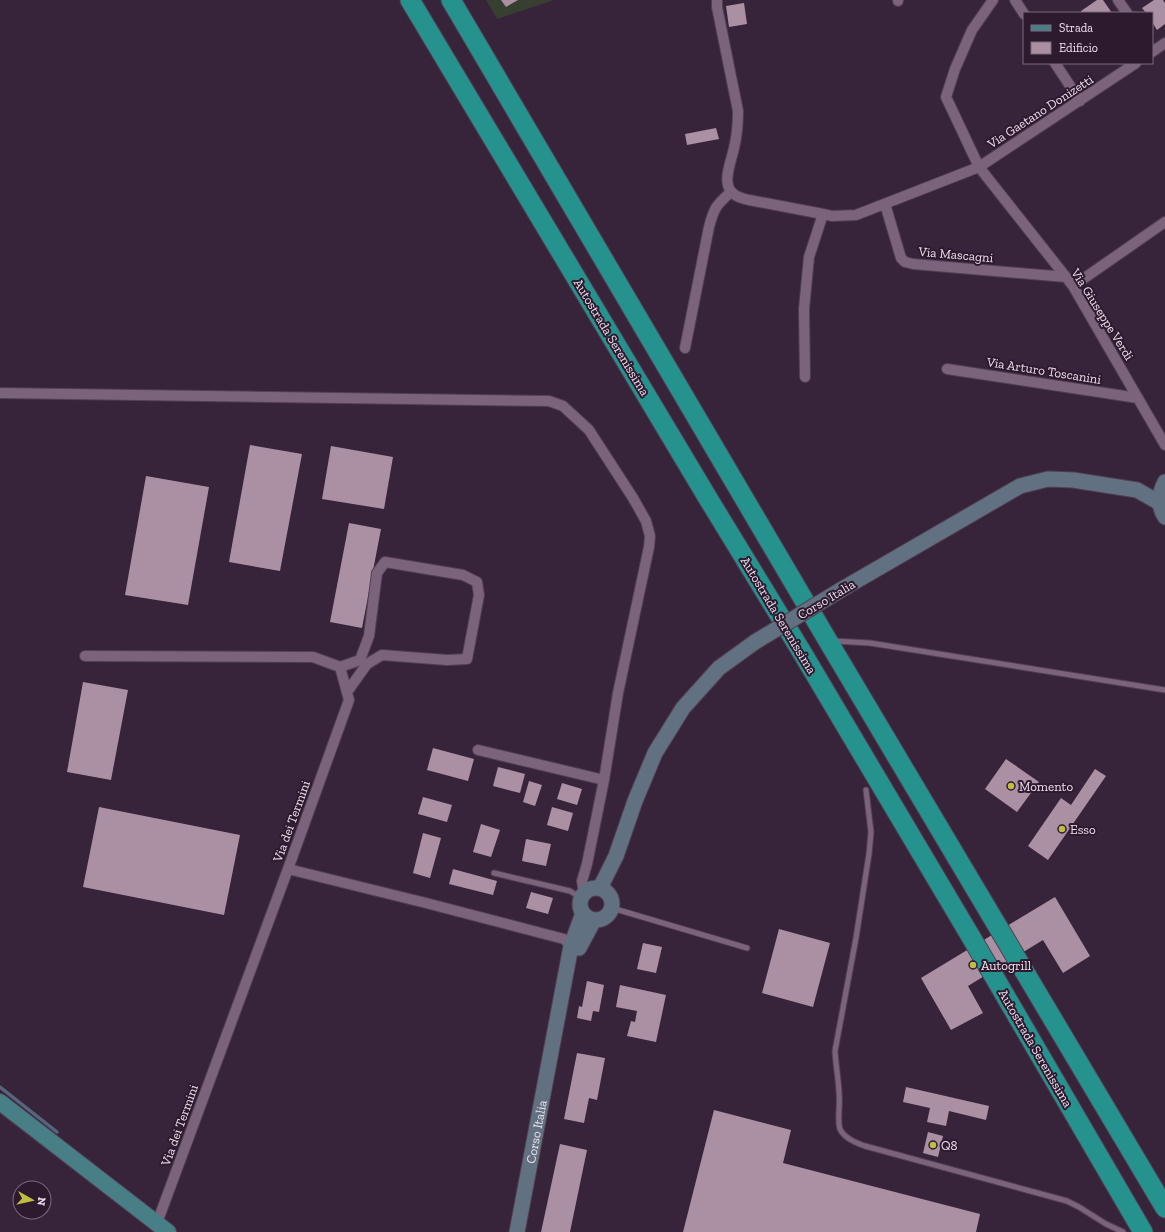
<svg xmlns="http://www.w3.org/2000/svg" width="1165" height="1232" font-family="'Zilla Slab',serif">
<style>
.green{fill:#363f30}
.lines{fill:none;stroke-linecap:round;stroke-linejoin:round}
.stream{stroke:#55657d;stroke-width:3.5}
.building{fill:#ab90a4}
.lane-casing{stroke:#513f52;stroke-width:7}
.street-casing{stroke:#513f52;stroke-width:12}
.secondary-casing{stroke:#513f52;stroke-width:17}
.primary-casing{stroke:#513f52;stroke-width:18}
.highway-casing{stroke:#513f52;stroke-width:21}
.lane{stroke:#7b637c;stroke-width:5}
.street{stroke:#7b637c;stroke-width:10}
.secondary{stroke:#627181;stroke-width:15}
.primary{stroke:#487f87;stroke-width:16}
.highway{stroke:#26928e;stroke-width:19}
.secondary-bridge-casing{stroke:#513f52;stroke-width:17;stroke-linecap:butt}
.secondary-bridge{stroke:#627181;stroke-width:15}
.poi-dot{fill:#c0be41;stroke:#2e1a2f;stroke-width:1.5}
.labels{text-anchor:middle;stroke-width:4;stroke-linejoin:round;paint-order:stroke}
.street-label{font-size:13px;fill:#efe1ef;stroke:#2e1a2f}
.poi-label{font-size:13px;fill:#efe1ef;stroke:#2e1a2f;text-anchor:start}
</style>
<rect width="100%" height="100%" fill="#38243a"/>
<path class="green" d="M486 0H554L497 19Z"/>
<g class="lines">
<path class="stream" d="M0 1087 57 1132"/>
</g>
<path class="building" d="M501 0H518L506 7Z
M1097 0H1103L1112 13H1082L1081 11Z
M1154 0H1163L1165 3V24L1157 30 1152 22V13H1146L1142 8Z
M744 3 747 24 729 27 726 6Z
M716 128 719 139 687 145 685 134Z
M250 445 302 454 280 571 229 562Z
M331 446 393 457 384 509 322 499Z
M146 476 209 487 188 605 125 595Z
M349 523 381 529 362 628 330 622Z
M83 682 128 690 111 780 67 772Z
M433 748 474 759 468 781 427 770Z
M1006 759 1039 782 1017 812 985 789Z
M498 767 525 774 520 793 493 786Z
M1095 769 1106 776 1048 860 1028 846 1061 798 1071 805Z
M529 781 542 785 535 806 523 802Z
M562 783 582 789 577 805 557 799Z
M423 797 452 805 447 822 418 814Z
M99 807 240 835 224 915 83 887Z
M552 807 573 813 568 831 547 825Z
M481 824 500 830 491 857 473 852Z
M423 833 441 838 430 878 413 873Z
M526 839 551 844 546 866 522 861Z
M453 869 497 881 493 895 449 884Z
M531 892 553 898 548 914 526 908Z
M1055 897 1090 956 1063 973 1043 940 968 986 983 1013 951 1030 921 978Z
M779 929 830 943 813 1007 762 993Z
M643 943 662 947 656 973 637 969Z
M587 981 604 985 599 1012 593 1011 591 1021 577 1018 579 1006 582 1007Z
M620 985 666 995 656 1042 627 1036 631 1021 635 1022 637 1011 616 1007Z
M577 1053 605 1058 597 1100 589 1098 584 1123 564 1119Z
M906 1087 989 1106 986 1120 949 1111 946 1126 927 1122 930 1108 903 1102Z
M714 1110 791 1130 783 1163 980 1214 976 1232H683Z
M928 1132 943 1136 938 1157 923 1153Z
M560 1144 587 1150 570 1232H541Z"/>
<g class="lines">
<defs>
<path id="lane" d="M834 641 870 643 1165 690
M866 790 871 832 869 854 856 938 835 1051C836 1071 841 1090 839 1110 839 1116 838 1123 840 1129 844 1138 856 1143 865 1146L1067 1201 1079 1207 1106 1224 1123 1232
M494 873 570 891 581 898
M612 908 747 948"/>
<path id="street" d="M717 0V7L738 111C738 124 737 136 734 148 732 158 725 175 728 185 730 195 740 198 749 200L823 214
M898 0V1
M993 0 972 30 955 69 946 97 979 167 1073 286 1165 445
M1015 0 1024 14
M1118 0 1127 13
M1152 52 1165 43
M1055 63 1080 101
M885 204 901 258 905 262 913 264 1066 277
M1073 286 1165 222
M685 348 709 227C714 208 716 205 731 192
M947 369 1138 398
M805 377 804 309 809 257 823 214 832 216 856 215 979 167 1136 63
M0 393 549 401 563 406 589 430 633 498 646 521 650 536 649 547 618 693 604 780 587 864 582 881 584 893
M85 656 313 657 340 667 349 700 288 869 157 1223
M340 667 360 660 369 636 377 573 385 562 463 575 477 582 479 595 467 659 447 660 382 655 367 664 347 692
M478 750 604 780
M288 869 426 903 564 939 571 946 576 949"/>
<g id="secondary">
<path d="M1165 482C1159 493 1158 507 1165 517"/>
<path d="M844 588 1020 486 1048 479 1073 480 1137 490 1160 503"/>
<circle cx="596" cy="904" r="16"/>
<path d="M600 888 616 856 635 801 655 753 683 708 719 668 755 642"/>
<path d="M579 948 594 920"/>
<path id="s1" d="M517 1232 571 946 583 913"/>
</g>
<path id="primary" d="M0 1102 168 1232"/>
<path id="highway" d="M410 0 709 500 803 654 971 937 1143 1232
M451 0 828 641 1165 1208"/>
</defs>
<use href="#lane" class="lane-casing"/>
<use href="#street" class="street-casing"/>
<use href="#secondary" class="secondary-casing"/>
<use href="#primary" class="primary-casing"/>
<use href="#highway" class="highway-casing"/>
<use href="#lane" class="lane"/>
<use href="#street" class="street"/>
<use href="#secondary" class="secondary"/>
<use href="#primary" class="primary"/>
<use href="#highway" class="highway"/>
<defs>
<path id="secondary-bridge" d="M755 642 844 588"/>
</defs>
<use href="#secondary-bridge" class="secondary-bridge-casing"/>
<use href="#secondary-bridge" class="secondary-bridge"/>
</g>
<g class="poi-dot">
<circle cx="1011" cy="786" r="4"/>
<circle cx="1062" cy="829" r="4"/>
<circle cx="973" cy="965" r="4"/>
<circle cx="933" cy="1145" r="4"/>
</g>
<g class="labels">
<g class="street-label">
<text transform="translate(1040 111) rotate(-33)" y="5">Via Gaetano Donizetti</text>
<text transform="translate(956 254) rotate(5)" y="5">Via Mascagni</text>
<text transform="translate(1103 314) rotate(58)" y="5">Via Giuseppe Verdi</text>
<text transform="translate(612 337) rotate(59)" y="5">Autostrada Serenissima</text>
<text transform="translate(1044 370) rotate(9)" y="5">Via Arturo Toscanini</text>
<text transform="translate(826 599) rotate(-31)" y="5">Corso Italia</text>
<text transform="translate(779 615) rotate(59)" y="5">Autostrada Serenissima</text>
<text transform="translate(291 821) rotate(-70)" y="5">Via dei Termini</text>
<text transform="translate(1036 1048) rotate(60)" y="5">Autostrada Serenissima</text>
<text transform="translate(179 1125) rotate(-70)" y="5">Via dei Termini</text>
<text dy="5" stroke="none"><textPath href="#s1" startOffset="102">Corso Italia</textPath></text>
</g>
<g class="poi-label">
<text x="1019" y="791">Momento</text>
<text x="1070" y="834">Esso</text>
<text x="981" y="970">Autogrill</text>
<text x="941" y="1150">Q8</text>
</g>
</g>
<rect x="1023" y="12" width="130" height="52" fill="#2e1a2f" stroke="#7b6a7c"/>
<rect x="1031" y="25" width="20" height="6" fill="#487f87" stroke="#7b6a7c"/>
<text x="1059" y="32" font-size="12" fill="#efe1ef">Strada</text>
<rect x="1031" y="42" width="20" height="12" fill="#ab90a4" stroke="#7b6a7c"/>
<text x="1059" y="52" font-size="12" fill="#efe1ef">Edificio</text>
<g transform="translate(32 1200) rotate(98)"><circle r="19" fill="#2e1a2f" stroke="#7b6a7c"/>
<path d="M0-3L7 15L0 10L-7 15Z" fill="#c0be41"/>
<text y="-6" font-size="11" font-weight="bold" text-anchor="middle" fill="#efe1ef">N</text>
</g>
</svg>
